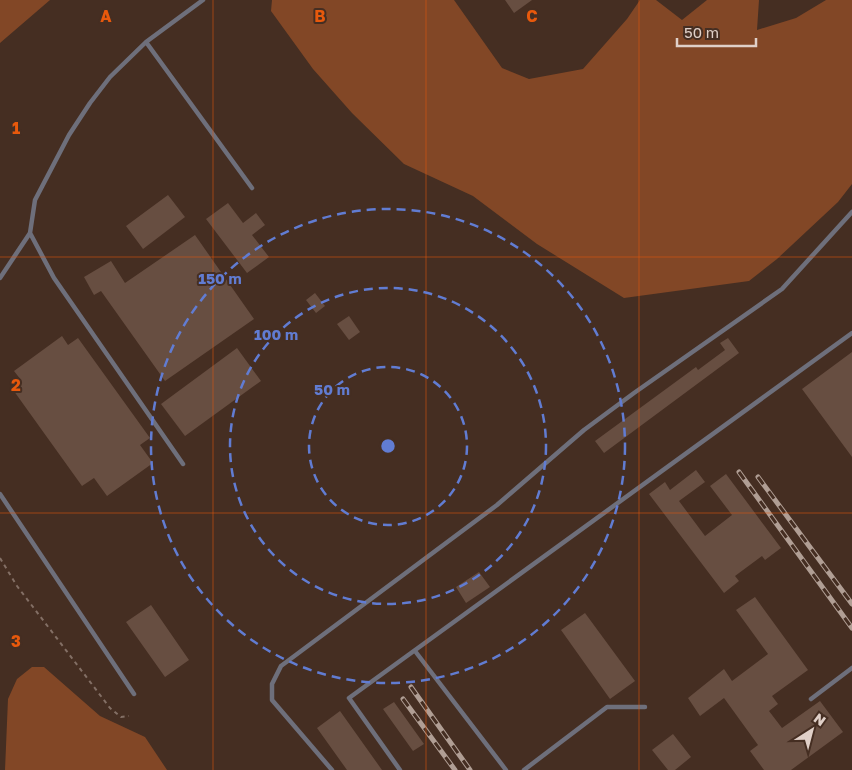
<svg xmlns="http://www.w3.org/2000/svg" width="852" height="770" font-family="'Golos Text',sans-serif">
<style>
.green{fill:#824726}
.building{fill:#674e41}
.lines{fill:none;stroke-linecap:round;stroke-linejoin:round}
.path{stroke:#836f65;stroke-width:2;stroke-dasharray:4 4;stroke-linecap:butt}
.lane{stroke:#6e6f7b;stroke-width:4.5}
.rail-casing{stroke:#b09e94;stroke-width:5}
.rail{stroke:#452e22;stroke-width:3;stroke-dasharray:9;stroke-linecap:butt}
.grid{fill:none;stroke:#e8590c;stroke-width:1;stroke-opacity:0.55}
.ring{fill:none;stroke:#617cd2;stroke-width:2.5;stroke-dasharray:9 6}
.grid-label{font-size:16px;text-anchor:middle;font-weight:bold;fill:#e8590c;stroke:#452e22;stroke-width:4;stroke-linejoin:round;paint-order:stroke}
.centre{fill:#617cd2;stroke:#452e22;stroke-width:2.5}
.ring-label{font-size:15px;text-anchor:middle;font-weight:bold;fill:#617cd2;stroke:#452e22;stroke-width:4;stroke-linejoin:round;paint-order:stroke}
</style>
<rect width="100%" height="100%" fill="#452e22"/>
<path class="green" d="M0 0H50L0 43Z
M272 0H454L502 68 529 79 583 69 627 19 640 0H656L682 20 707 0H759L757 30 796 18 826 0H852V184L838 202 777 259 749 281 624 298 537 244 473 196 404 164 352 113 313 69 271 11Z
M32 667H44L100 716 145 737 167 770H5L8 699 17 679Z"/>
<path class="building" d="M505 0H532L514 13Z
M168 195 185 217 143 249 126 226Z
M228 203 243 223 256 213 265 225 252 235 269 257 247 273 206 219Z
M195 235 254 319 165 381 101 291 94 295 84 277 111 261 125 283Z
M315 293 325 306 316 313 306 300Z
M349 316 360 332 349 340 337 324Z
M62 336 68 345 78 338 150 438 140 445 153 463 107 496 94 478 82 486 11 387 21 380 14 371Z
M728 338 739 353 604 453 595 441 696 367 698 370 725 350 720 343Z
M237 348 261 381 185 436 161 404Z
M852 352V457L802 389Z
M696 470 705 482 679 501 705 536 732 515 710 486 726 474 781 548 765 560 762 556 735 576 739 581 724 593 649 494 665 482 670 490Z
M479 572 490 587 466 603 456 587Z
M755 597 808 670 772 696 778 704 769 711 782 728 820 701 843 732 791 770H764L750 751 758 745 724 698 700 716 688 698 724 669 732 681 768 654 736 610Z
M151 605 189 660 165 677 126 622Z
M585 613 635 681 610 699 561 630Z
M394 702 424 744 413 751 383 709Z
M340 711 382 770H347L317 728Z
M673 734 691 757 675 770H668L652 750Z"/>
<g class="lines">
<path class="path" d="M0 558 17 586 110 708 121 717 129 716"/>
<path class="lane" d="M146 42 252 188
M30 233 54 278 183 464
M0 278 30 233 35 200 69 135 90 103 110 77 146 42 203 0
M0 494 134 694
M415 651 506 770
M811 699 852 668
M332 770 272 700V684L281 666 497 505 584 430 634 393 782 289 852 212
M400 770 349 698 852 333
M524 770 607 707H645"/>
<defs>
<path id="rail" d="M739 472 852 628
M758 477 852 604
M411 687 470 770
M403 699 455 770"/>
</defs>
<use href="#rail" class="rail-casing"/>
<use href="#rail" class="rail"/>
</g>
<path class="grid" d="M213 0V770M426 0V770M639 0V770M0 257H852M0 513H852"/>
<g class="ring">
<circle cx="388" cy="446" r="79"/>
<circle cx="388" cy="446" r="158"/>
<circle cx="388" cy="446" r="237"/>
</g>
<g class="grid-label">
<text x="106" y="22">A</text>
<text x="320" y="22">B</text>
<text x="532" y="22">C</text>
<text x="16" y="134">1</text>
<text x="16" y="391">2</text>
<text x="16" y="647">3</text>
</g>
<circle cx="388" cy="446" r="8" class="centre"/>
<g class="ring-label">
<text x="220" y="284">150 m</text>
<text x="276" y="340">100 m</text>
<text x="332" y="395">50 m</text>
</g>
<g transform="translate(812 730) rotate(36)" stroke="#452e22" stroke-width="4" paint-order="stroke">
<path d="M0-4L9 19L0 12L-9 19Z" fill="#e0d0c8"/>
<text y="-8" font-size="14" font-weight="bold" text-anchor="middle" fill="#e0d0c8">N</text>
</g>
<path d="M677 38v8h79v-8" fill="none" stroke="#e0d0c8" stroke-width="2.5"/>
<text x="684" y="38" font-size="15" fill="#e0d0c8" stroke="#452e22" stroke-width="4" paint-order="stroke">50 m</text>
</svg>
